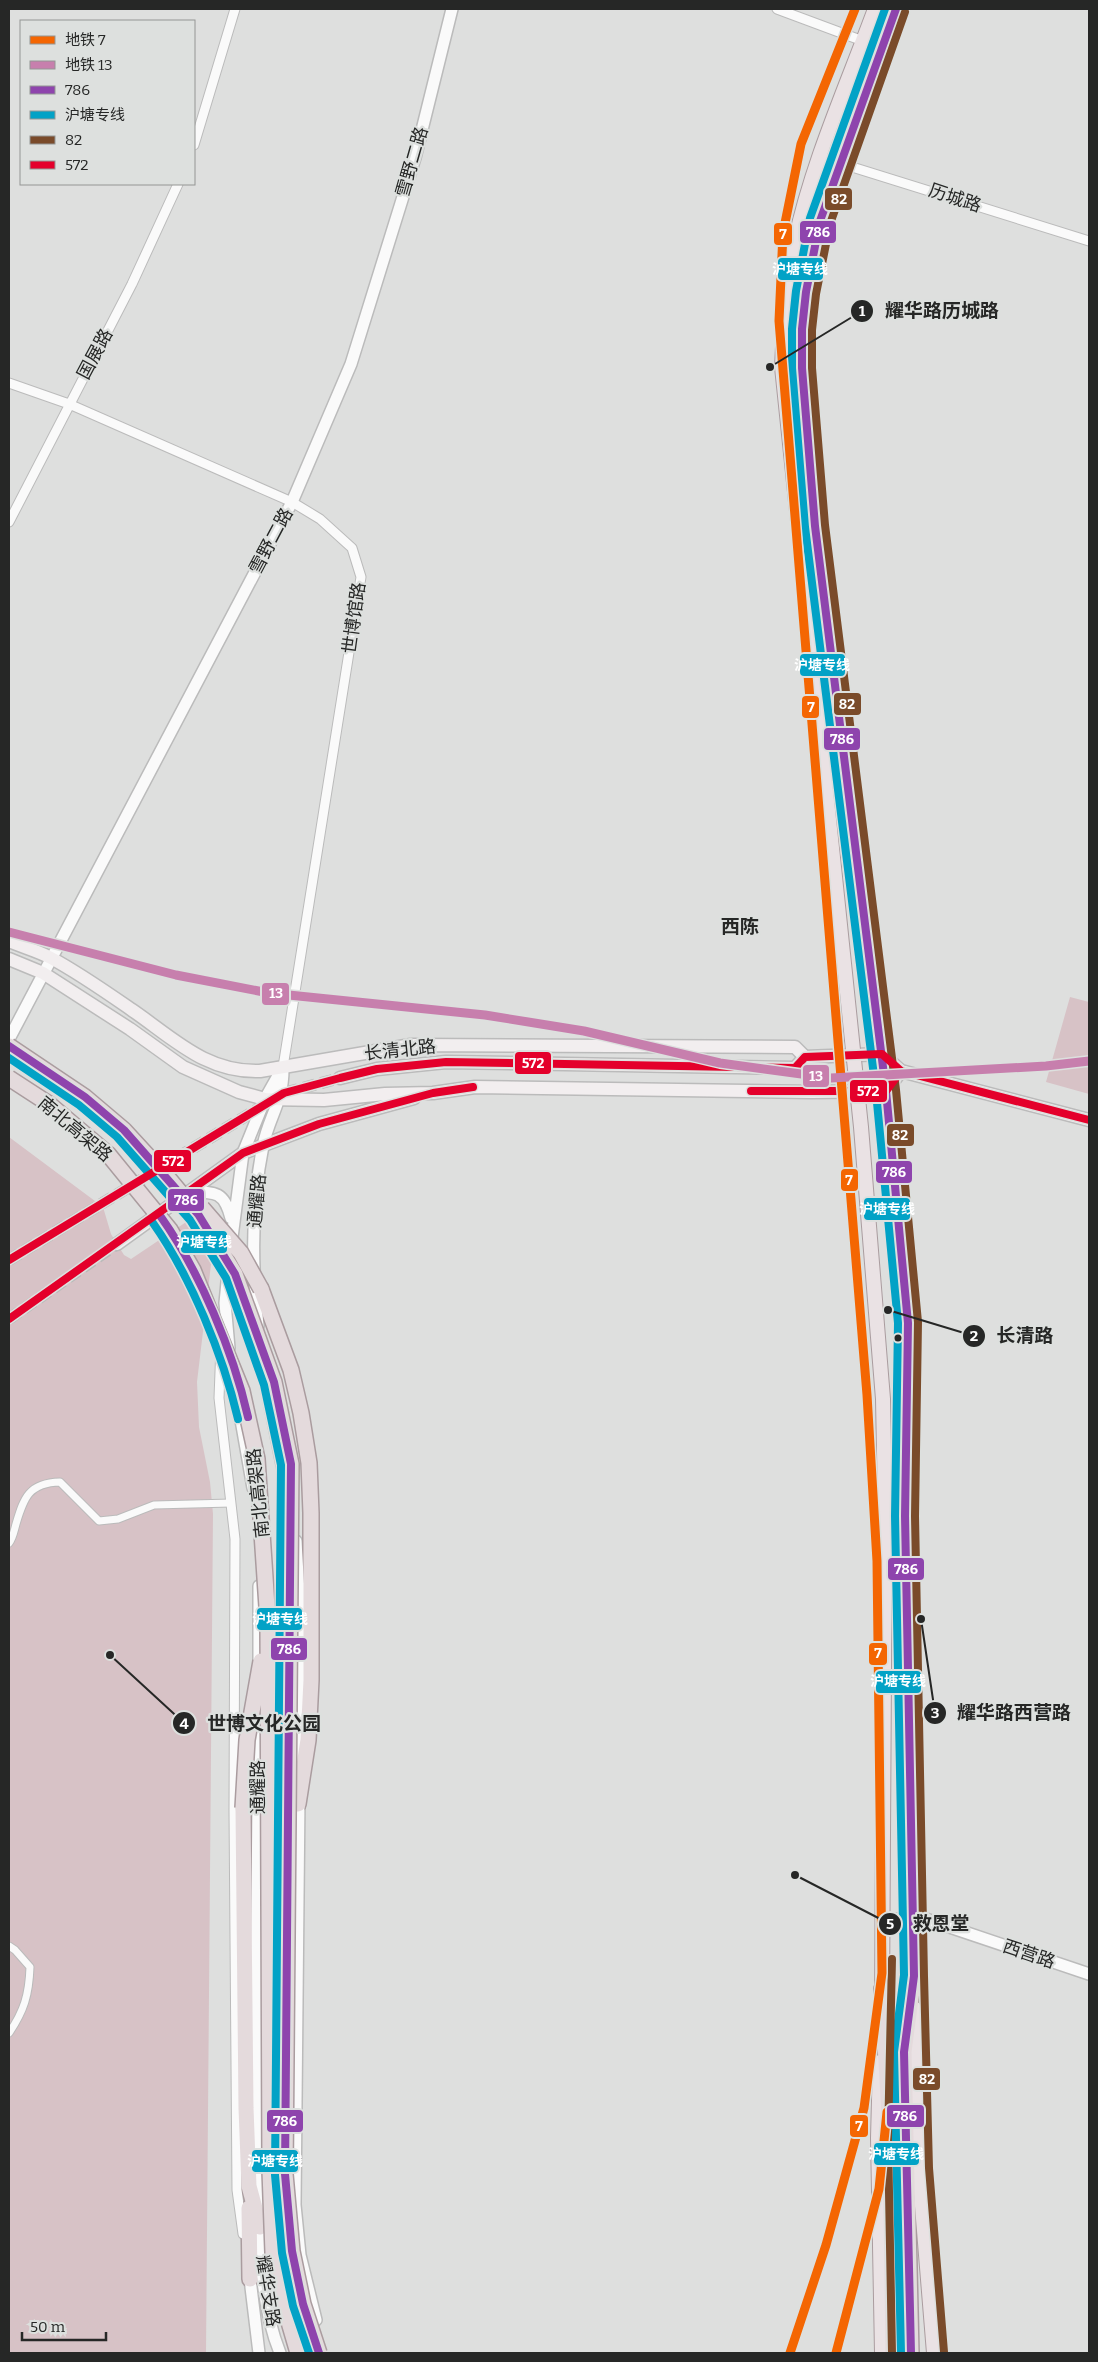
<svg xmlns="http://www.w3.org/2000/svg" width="1098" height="2362" font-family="Bitter,'Noto Sans SC',serif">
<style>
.green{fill:#d7c2c6}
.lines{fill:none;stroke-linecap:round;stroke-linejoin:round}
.secondary-tunnel{stroke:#b9bab9;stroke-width:12;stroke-dasharray:12 6;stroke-linecap:butt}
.pedestrian-casing{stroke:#bbb;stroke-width:9}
.minor-casing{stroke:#bbb;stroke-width:11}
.tertiary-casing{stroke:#bbb;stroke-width:14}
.secondary-casing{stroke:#bbb;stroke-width:15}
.primary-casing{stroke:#aa9c9f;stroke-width:16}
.trunk-casing{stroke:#aa9c9f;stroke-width:18}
.pedestrian{stroke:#fafafa;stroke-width:7}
.minor{stroke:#fafafa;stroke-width:9}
.tertiary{stroke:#fafafa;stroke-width:11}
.secondary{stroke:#f2eeef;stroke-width:12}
.primary{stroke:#eae2e4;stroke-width:14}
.trunk{stroke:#e4dadc;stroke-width:15}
.trunk-bridge-casing{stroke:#aa9c9f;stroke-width:18;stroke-linecap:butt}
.trunk-bridge{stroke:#e4dadc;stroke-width:15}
.bus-1-casing{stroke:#dde0de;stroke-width:11}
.bus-2-casing{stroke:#dde0de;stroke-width:11}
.bus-3-casing{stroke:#dde0de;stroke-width:11}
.bus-4-casing{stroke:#dde0de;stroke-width:11}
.bus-1{stroke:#8e44ad;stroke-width:8}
.bus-2{stroke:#02a2c6;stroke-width:8}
.bus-3{stroke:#7a4b2a;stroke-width:8}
.bus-4{stroke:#e4002b;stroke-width:8}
.metro-1-casing{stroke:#dde0de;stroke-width:12}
.metro-2-casing{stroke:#dde0de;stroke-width:12}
.metro-1{stroke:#f46602;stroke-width:9}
.metro-2{stroke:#c77fad;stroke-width:9}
.bus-dot{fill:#262726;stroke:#dde0de;stroke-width:2}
.labels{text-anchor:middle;stroke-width:4.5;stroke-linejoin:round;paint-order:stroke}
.street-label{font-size:18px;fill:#262726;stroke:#dde0de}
.neighbourhood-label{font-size:19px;font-weight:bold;fill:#262726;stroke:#dde0de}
.leader{fill:none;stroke:#262726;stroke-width:2}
.callout-dot{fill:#262726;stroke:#dde0de;stroke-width:2}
.mark-label{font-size:15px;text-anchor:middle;font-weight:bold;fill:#fff}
.callout-label{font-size:19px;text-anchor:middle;font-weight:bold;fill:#262726;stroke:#dde0de;stroke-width:4.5;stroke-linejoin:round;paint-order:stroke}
.line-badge{stroke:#dde0de;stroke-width:2}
.badge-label{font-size:14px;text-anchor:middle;font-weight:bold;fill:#fff}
</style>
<rect width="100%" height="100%" fill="#dedfde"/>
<path class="green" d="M1070 997 1089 1002V1094L1046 1082Z
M9 1137 103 1207 111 1234 124 1255 131 1259 207 1208H212L217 1214 197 1382 199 1427 210 1482 213 1514 206 2353H9Z"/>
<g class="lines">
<path class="secondary-tunnel" d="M9 1260 284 1093 340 1078
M9 1319 117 1244"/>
<defs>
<path id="pedestrian" d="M9 1543C13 1538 14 1531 16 1524 24 1497 29 1483 60 1482L99 1521 118 1519 154 1505 231 1503
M9 1946 15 1950 30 1967C29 1995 24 2011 9 2033"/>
<path id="minor" d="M777 9 863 41
M194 145 235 9
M820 157 1089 241
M9 383 69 404 292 502 320 519 352 548 361 577 283 1067
M9 522 132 284 178 184
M221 1346 219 1398 235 1539 234 1811 237 2190 243 2234"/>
<path id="tertiary" d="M9 1039 292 502 351 364 415 158 452 9
M190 1192C215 1192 224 1191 231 1218
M231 1245 243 1153 265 1099 283 1067
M258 1326C252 1268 251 1204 263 1146 269 1116 283 1103 283 1069
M229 1348 225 1303 229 1261
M262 1365 286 1484
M241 1420 253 1488
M296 1541 301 1627 299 1765
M259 1668V1586
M259 1704C258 1855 254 2007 258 2158 260 2222 256 2293 280 2353
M299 1796 295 2205 300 2255 316 2320
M882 1923 914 1915 1089 1974
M250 2279 259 2353"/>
<path id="secondary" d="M9 941C23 947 38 951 51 958 79 973 106 992 132 1010 173 1038 206 1073 260 1071L411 1045 795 1047 805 1057 882 1054 901 1071 1089 1120
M9 959 43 973 130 1029 183 1067 239 1092 265 1099 324 1100 385 1094 433 1093 475 1087 812 1092 886 1091 901 1071
M340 1078 377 1069 446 1062 795 1068 805 1057
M117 1244 243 1153 319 1124 414 1098"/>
<path id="primary" d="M875 9C847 85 812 162 795 242 786 283 784 325 782 367L861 1127 883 1399 885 1503 882 2000
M896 9 820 221 806 292 802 329V368L815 526 886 1091 908 1323 905 1516 914 1987
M914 2008 919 2169 934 2353
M880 2062 878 2138 882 2353"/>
<path id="trunk" d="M261 1289 291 1370 301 1413 309 1463 311 1513V1680L308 1740 298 1804
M243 1808 246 2108 249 2186 260 2227
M882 1989 890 2135 893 2353
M249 2208 250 2279
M911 2353 904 2052 914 1976"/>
</defs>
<use href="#pedestrian" class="pedestrian-casing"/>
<use href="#minor" class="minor-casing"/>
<use href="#tertiary" class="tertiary-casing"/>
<use href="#secondary" class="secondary-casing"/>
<use href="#primary" class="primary-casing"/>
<use href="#trunk" class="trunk-casing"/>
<use href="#pedestrian" class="pedestrian"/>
<use href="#minor" class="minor"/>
<use href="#tertiary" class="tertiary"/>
<use href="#secondary" class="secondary"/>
<use href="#primary" class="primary"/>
<use href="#trunk" class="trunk"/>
<defs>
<path id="trunk-bridge" d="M9 1046 85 1097 124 1130 169 1179 198 1214 235 1274 274 1382 291 1464 285 2174 292 2251 303 2304 319 2353
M9 1078 49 1104 108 1154 170 1230 193 1270 242 1391 257 1459 268 1622 270 2171 273 2253 284 2305 298 2353
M202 1208 241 1253 261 1289
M243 1808 247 1740 261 1661"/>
</defs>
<use href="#trunk-bridge" class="trunk-bridge-casing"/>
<use href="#trunk-bridge" class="trunk-bridge"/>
<defs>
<path id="bus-1" d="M896 9 820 221 806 292 802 329V368L815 526 886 1091 908 1323 905 1516 914 1976 904 2052 911 2353
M9 1046 85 1097 124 1130 198 1214 235 1274 274 1382 291 1464 285 2174 292 2251 303 2304 319 2353
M161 1217C200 1272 233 1351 248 1417"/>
<path id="bus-2" d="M885 9 810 218 796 291 792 329V368L805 527 876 1092 898 1323 895 1516 904 1975 894 2052 901 2353
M9 1058 79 1105 117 1137 190 1220 226 1278 264 1385 281 1465 275 2175 282 2253 293 2306 309 2353
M153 1223C191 1277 223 1355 238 1419"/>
<path id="bus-3" d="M905 12 830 224 816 294 812 330V368L825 525 896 1090 918 1322 915 1516 924 1976 929 2168 944 2352
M892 1959 888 2138 892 2353"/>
<path id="bus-4" d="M751 1091H886L901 1071
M9 1260 284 1093 340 1078 377 1069 446 1062 795 1068 805 1057 882 1054 901 1071 1089 1120
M9 1319 243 1153 319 1124 433 1093 473 1087"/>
</defs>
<use href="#bus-1" class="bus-1-casing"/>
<use href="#bus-2" class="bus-2-casing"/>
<use href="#bus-3" class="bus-3-casing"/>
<use href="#bus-4" class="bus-4-casing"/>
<use href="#bus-1" class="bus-1"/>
<use href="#bus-2" class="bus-2"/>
<use href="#bus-3" class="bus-3"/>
<use href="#bus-4" class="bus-4"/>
<defs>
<path id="metro-1" d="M790 2353 826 2245 864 2108 882 1973 877 1561 867 1395 779 321 783 233 801 144 855 9
M836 2353 879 2189 887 2112"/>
<path id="metro-2" d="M9 932 176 975 269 993 485 1015 584 1031 720 1063 831 1078 1046 1066 1089 1061"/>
</defs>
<use href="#metro-1" class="metro-1-casing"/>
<use href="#metro-2" class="metro-2-casing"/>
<use href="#metro-1" class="metro-1"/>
<use href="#metro-2" class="metro-2"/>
</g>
<circle class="bus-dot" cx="898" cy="1338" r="4.5"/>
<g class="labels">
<g class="street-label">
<text transform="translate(412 162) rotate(-74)" y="6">雪野二路</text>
<text transform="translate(955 198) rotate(18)" y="6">历城路</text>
<text transform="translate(95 354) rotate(-62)" y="6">国展路</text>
<text transform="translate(271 541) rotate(-62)" y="6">雪野二路</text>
<text transform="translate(354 618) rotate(-82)" y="6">世博馆路</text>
<text transform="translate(400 1050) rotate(-6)" y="6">长清北路</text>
<text transform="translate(75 1129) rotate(40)" y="6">南北高架路</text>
<text transform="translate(257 1201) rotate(-85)" y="6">通耀路</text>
<text transform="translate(258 1493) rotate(-96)" y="6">南北高架路</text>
<text transform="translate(258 1787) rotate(-90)" y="6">通耀路</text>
<text transform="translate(1029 1954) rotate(19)" y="6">西营路</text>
<text transform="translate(268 2291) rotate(81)" y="6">耀华支路</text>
</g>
<g class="neighbourhood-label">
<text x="740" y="933">西陈</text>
</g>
</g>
<path class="leader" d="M770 367L862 311M888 1310L974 1336M921 1619L935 1713M110 1655L184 1723M795 1875L890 1924"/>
<g class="callout-dot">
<circle cx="770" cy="367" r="5"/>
<circle cx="888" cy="1310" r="5"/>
<circle cx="921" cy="1619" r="5"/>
<circle cx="110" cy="1655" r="5"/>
<circle cx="795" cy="1875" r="5"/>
<circle cx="862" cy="311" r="12"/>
<circle cx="974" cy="1336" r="12"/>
<circle cx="935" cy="1713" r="12"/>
<circle cx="184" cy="1723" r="12"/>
<circle cx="890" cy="1924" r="12"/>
</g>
<g class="mark-label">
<text x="862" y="316">1</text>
<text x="974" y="1341">2</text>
<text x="935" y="1718">3</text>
<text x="184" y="1729">4</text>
<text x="890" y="1929">5</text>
</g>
<g class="callout-label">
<text x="942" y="317">耀华路历城路</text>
<text x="1025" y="1342">长清路</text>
<text x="1014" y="1719">耀华路西营路</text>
<text x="264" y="1730">世博文化公园</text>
<text x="941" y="1930">救恩堂</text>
</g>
<g class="line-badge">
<rect x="824" y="187" width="29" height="24" rx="5" fill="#7a4b2a"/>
<rect x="799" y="220" width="38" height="24" rx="5" fill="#8e44ad"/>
<rect x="773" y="222" width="20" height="24" rx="5" fill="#f46602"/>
<rect x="777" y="257" width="47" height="24" rx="5" fill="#02a2c6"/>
<rect x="799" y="653" width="47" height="24" rx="5" fill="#02a2c6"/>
<rect x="833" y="692" width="29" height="24" rx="5" fill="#7a4b2a"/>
<rect x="801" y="695" width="19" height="24" rx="5" fill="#f46602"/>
<rect x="823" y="727" width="38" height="24" rx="5" fill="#8e44ad"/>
<rect x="261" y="982" width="29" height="24" rx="5" fill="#c77fad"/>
<rect x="514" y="1051" width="38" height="24" rx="5" fill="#e4002b"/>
<rect x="802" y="1064" width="28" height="24" rx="5" fill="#c77fad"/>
<rect x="849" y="1079" width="39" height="24" rx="5" fill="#e4002b"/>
<rect x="886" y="1123" width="29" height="24" rx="5" fill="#7a4b2a"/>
<rect x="153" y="1149" width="39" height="24" rx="5" fill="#e4002b"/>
<rect x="875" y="1160" width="38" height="24" rx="5" fill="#8e44ad"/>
<rect x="840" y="1168" width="19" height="24" rx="5" fill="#f46602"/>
<rect x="167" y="1188" width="38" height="24" rx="5" fill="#8e44ad"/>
<rect x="863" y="1197" width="48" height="24" rx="5" fill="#02a2c6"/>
<rect x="180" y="1230" width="48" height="24" rx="5" fill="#02a2c6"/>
<rect x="887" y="1557" width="38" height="24" rx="5" fill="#8e44ad"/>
<rect x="256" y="1607" width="47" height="24" rx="5" fill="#02a2c6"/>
<rect x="270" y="1637" width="38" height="24" rx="5" fill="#8e44ad"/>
<rect x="868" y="1642" width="20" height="24" rx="5" fill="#f46602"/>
<rect x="875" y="1670" width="47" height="24" rx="5" fill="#02a2c6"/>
<rect x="912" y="2067" width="29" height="24" rx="5" fill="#7a4b2a"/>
<rect x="886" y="2104" width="39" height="24" rx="5" fill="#8e44ad"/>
<rect x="266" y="2109" width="38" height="24" rx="5" fill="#8e44ad"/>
<rect x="849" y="2114" width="20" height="24" rx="5" fill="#f46602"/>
<rect x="873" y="2142" width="47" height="24" rx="5" fill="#02a2c6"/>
<rect x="251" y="2149" width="48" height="24" rx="5" fill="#02a2c6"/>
</g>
<g class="badge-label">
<text x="839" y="204">82</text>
<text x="818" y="237">786</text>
<text x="783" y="239">7</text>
<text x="800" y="274">沪塘专线</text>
<text x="822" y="670">沪塘专线</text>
<text x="847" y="709">82</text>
<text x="811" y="712">7</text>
<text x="842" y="744">786</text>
<text x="276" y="998">13</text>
<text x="533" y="1068">572</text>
<text x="816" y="1081">13</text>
<text x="868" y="1096">572</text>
<text x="900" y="1140">82</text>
<text x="173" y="1166">572</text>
<text x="894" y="1177">786</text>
<text x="849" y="1185">7</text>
<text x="186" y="1205">786</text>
<text x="887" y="1214">沪塘专线</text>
<text x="204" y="1247">沪塘专线</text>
<text x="906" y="1574">786</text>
<text x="280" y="1624">沪塘专线</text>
<text x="289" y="1654">786</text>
<text x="878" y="1658">7</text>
<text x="898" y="1686">沪塘专线</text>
<text x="927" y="2084">82</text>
<text x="905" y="2121">786</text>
<text x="285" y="2126">786</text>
<text x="859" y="2131">7</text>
<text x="896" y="2159">沪塘专线</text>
<text x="275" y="2166">沪塘专线</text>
</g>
<rect width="1098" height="2362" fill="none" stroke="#262726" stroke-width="20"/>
<rect x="20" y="20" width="175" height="165" fill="#dde0de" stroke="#949694"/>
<rect x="30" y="36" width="25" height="8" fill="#f46602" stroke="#949694"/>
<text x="65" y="45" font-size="15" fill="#262726">地铁 7</text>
<rect x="30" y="61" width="25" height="8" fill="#c77fad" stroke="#949694"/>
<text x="65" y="70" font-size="15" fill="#262726">地铁 13</text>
<rect x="30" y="86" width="25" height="8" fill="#8e44ad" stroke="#949694"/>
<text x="65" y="95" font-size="15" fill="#262726">786</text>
<rect x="30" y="111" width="25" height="8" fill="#02a2c6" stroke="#949694"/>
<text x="65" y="120" font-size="15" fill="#262726">沪塘专线</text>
<rect x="30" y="136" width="25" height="8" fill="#7a4b2a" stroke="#949694"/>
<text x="65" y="145" font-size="15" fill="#262726">82</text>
<rect x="30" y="161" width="25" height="8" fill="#e4002b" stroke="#949694"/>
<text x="65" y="170" font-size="15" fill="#262726">572</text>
<path d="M22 2332v8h84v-8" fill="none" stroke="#262726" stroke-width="2.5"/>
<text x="30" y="2332" font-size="15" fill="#262726" stroke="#dde0de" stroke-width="4" paint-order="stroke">50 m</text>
</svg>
